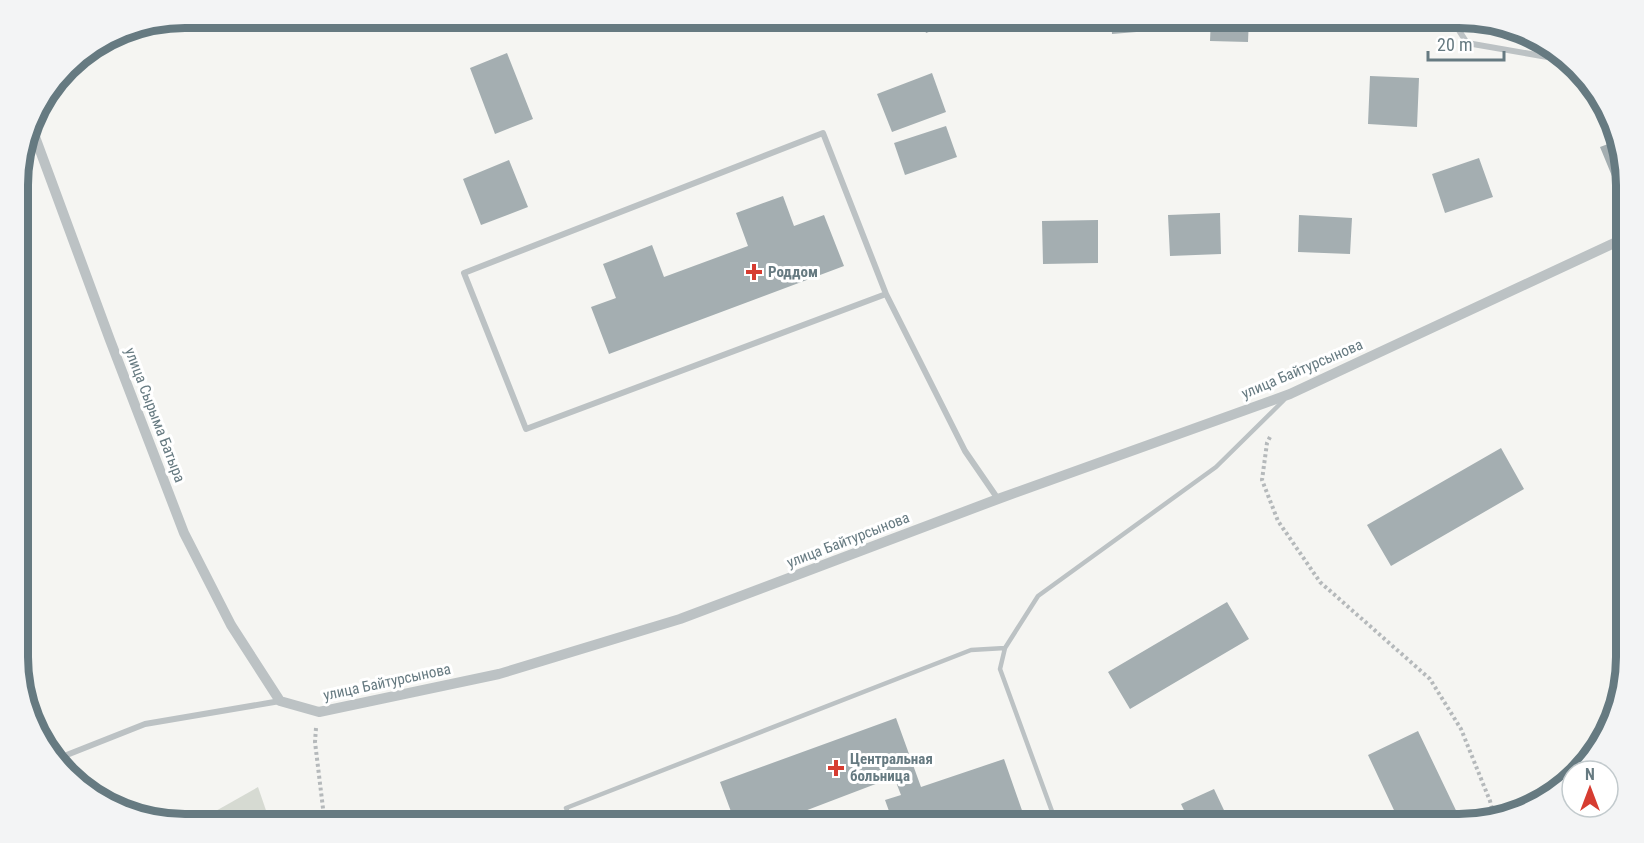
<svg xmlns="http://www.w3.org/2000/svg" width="1644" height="843" font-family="'Roboto Condensed',sans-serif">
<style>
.green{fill:#d6dad2}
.building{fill:#a4aeb1}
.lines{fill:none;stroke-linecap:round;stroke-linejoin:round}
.path{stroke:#b5b9bb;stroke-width:4;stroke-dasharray:3 3;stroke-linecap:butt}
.service{stroke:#bcc2c4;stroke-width:4.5}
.minor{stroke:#bcc2c4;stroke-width:6}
.tertiary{stroke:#bcc2c4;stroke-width:10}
.poi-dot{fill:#d63c31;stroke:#fff;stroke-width:2}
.labels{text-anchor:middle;stroke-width:6;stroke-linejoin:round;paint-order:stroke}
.poi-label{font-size:15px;font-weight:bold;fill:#667a81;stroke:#fff;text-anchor:start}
.street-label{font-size:15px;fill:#667a81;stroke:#fff}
.rim{fill:none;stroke:#667a81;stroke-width:8}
</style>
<rect width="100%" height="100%" fill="#f5f5f2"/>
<path class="green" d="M258 787 271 825H191Z"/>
<path class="building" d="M920 18H962V20L926 33Z
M1111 18H1172L1173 29 1112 34Z
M1211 18H1249L1248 42 1210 41Z
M507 53 533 119 495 134 470 68Z
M81 56 84 65 67 70 75 60Z
M932 73 946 112 892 132 877 94Z
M1370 76 1419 78 1417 127 1368 124Z
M946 126 957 157 905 175 894 143Z
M1616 141 1625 164V177L1614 181 1600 147Z
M1479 158 1493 197 1445 213 1432 174Z
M509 160 528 207 481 225 463 179Z
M783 196 794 226 824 215 844 266 609 354 591 307 616 298 603 264 652 245 664 277 748 246 736 213Z
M1220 213 1221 254 1170 256 1168 215Z
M1299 215 1352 218 1350 254 1298 252Z
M1098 220V263L1043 264 1042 221Z
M1625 337V365L1614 342Z
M1501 448 1524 489 1391 566 1367 525Z
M1227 602 1249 639 1130 709 1108 672Z
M896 718 921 787 1004 759 1025 819 1008 825H894L885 800 901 795 894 777 768 825H736L720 782Z
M1418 731 1463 825H1401L1368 755Z
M1214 789 1231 825H1191L1181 804Z"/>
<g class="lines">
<path class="path" d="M1270 437 1267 443 1262 480 1278 521 1320 582 1430 679 1461 729 1490 801 1494 816
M316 728 315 742 325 825"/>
<path class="service" d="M573 825 566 808 971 650 1005 648
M1057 825 1000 669 1005 648 1038 596 1216 467 1284 400"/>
<path class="minor" d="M1451 18 1467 43 1559 59
M886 294 823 133 464 273 526 429 886 294 965 451 998 499
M54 760 145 724 280 701"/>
<path class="tertiary" d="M31 126 110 340 184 533 231 625 280 701 319 712 499 674 680 619 998 499 1290 394 1625 238"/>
</g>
<g class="poi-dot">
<path d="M751 263h6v6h6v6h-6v6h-6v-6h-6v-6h6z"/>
<path d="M833 759h6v6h6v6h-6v6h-6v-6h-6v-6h6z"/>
</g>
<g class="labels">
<g class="poi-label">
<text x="768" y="277">Роддом</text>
<text x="850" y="764">Центральная<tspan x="850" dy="17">больница</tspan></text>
</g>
<g class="street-label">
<text transform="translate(1302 369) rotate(-23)" y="5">улица Байтурсынова</text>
<text transform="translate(155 415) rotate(69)" y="5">улица Сырыма Батыра</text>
<text transform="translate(848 540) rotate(-21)" y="5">улица Байтурсынова</text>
<text transform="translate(387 682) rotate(-12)" y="5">улица Байтурсынова</text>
</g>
</g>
<path d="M0 0H1644V843H0ZM185 28H1459A157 157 0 0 1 1616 185V657A157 157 0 0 1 1459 814H185A157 157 0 0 1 28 657V185A157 157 0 0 1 185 28Z" fill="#f3f4f5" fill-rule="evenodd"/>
<path class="rim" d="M185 28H1459A157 157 0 0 1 1616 185V657A157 157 0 0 1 1459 814H185A157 157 0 0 1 28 657V185A157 157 0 0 1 185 28Z"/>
<g transform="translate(1590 789)"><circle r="28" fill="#ffffff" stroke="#c2cacd" stroke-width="1.5"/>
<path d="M0-4.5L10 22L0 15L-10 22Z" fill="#d63c31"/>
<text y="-9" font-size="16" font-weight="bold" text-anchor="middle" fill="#667a81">N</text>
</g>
<path d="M1428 51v9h76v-9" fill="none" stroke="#667a81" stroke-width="3"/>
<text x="1437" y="51" font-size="18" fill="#667a81" stroke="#ffffff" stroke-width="4.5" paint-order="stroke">20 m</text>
</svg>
